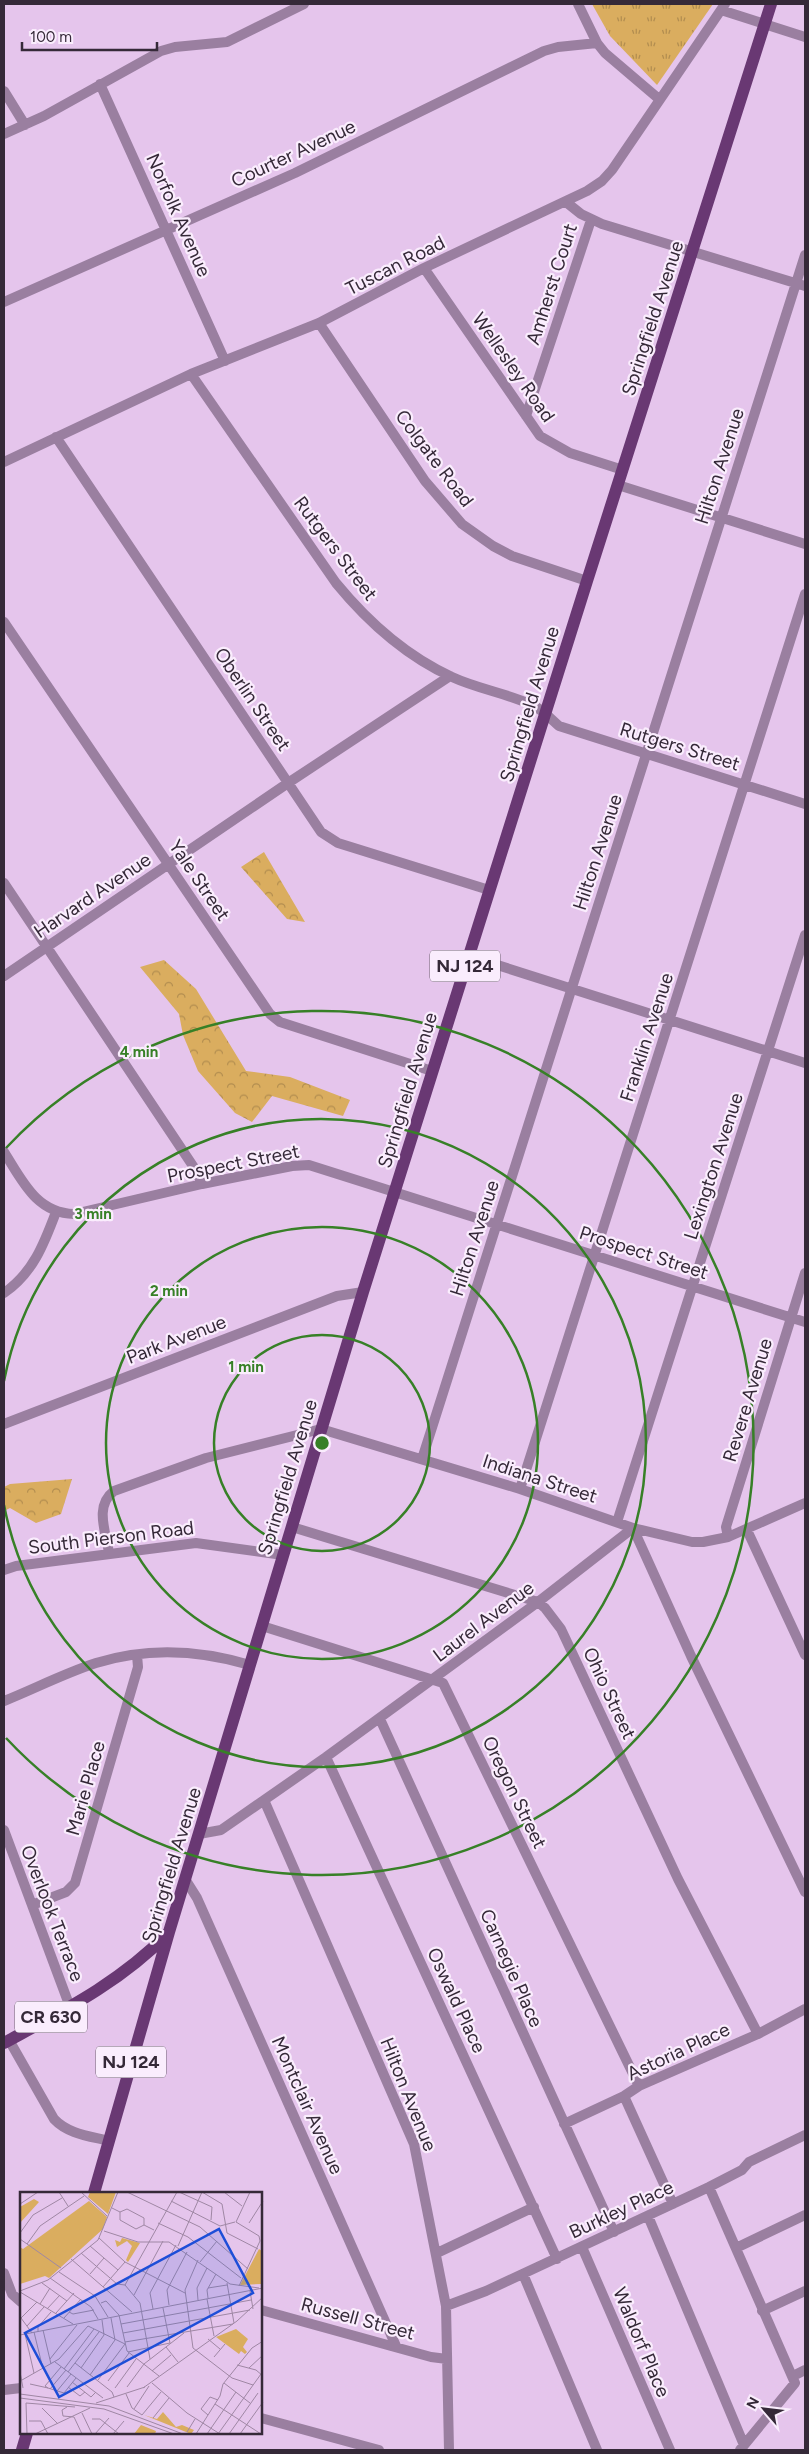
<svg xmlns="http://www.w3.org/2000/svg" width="809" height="2454" font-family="Figtree,sans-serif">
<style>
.forest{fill:url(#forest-crowns)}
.park{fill:url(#park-tufts)}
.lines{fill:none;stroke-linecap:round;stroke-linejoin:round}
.minor{stroke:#9a7fa0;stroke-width:10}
.major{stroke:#693873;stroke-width:12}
.ring{fill:none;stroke:#378027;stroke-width:2.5}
.labels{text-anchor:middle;stroke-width:4.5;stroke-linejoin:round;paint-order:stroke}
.shield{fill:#faedfd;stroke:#706473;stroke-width:1}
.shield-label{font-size:18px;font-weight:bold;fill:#352938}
.street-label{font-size:19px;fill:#352938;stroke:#faedfd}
.inset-road{fill:none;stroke:#9f87a4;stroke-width:1}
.view{fill:#1d4ed8;fill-opacity:0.15;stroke:#1d4ed8;stroke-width:2.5}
.inset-edge{fill:none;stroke:#352938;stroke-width:2.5}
.centre{fill:#378027;stroke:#faedfd;stroke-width:2.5}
.ring-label{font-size:15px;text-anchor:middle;font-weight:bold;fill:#378027;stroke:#faedfd;stroke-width:4.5;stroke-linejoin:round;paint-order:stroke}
</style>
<defs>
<pattern id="forest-crowns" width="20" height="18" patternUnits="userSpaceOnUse" patternTransform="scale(1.25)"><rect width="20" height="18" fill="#daad5f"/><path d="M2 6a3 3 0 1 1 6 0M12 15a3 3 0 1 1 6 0" fill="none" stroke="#b28d4f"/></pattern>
<pattern id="park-tufts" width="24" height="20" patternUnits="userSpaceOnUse" patternTransform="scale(1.25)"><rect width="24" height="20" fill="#daad5f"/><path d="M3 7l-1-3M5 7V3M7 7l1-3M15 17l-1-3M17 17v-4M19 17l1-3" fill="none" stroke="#b28d4f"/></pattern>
</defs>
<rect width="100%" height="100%" fill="#e5c5ec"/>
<path class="forest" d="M264 852 305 922 287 919 241 867Z
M164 960 196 989 246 1071 290 1077 350 1100 343 1116 272 1096 252 1122 235 1113 198 1071 183 1035 179 1014 140 967Z
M72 1479 61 1514 36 1523 10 1508 4 1511V1487L10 1484Z"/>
<path class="park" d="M592 4H713L657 85 610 36Z"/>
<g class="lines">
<path class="minor" d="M578 4 597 43 605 53 659 99
M721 10 805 37
M100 84 225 361
M4 91 25 125
M4 134 44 116 161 51 175 47 227 42 304 4
M566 202 581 214 602 224 805 286
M424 268 540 436 570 453 623 470
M4 302 295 173 544 51 558 47 597 43
M319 323 425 481 462 524 493 546 512 556 587 581
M191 374 336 583C368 622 406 656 452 677 478 689 506 693 532 705 542 709 551 719 559 726L805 804
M526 416 591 220
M56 437 321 832 338 843 489 890
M4 462 191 374 319 323 424 268 587 191 602 181 612 170 725 4
M618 485 805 544
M4 622 270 1014 280 1022 432 1071
M4 883 195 1169 202 1184
M469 956 805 1063
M4 976 288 783 450 676
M4 1152C22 1180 36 1213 74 1214L202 1184 292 1166 309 1165 805 1322
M4 1293C33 1273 44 1244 56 1212
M4 1424 337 1296 363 1292
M422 1459 805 255
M520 1489 805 594
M617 1522 805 935
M292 1527 538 1602 545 1608 561 1629 678 1879 758 2034
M633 1528 691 1656 805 1892
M747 1530 805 1655
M728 1537 726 1527 805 1273
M109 1553C106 1532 94 1506 114 1491L206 1458 321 1429 520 1489 633 1528 692 1542H703L728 1537 805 1503
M4 1570 16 1566 196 1543 283 1555
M262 1626 443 1683 639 2086
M4 1701C34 1689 65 1673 96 1663 147 1647 200 1650 250 1665
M380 1719 614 2232
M326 1757 557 2259
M264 1800 414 2144 446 2306 449 2450
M4 1830 70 2007
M199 1834 221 1830 326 1757 538 1602 633 1528
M185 1879 197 1898 396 2346
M32 1905 66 1892 75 1883 138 1667 137 1655
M9 2040 54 2119C68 2134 89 2136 109 2141
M624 2096 673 2204
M564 2124 624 2096 639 2086 758 2034 805 2009
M709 2187 795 2383 740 2450
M648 2216 744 2445
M582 2247 670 2450
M736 2248 805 2215
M437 2253 534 2207
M4 2273 12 2294 21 2302
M523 2274 597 2450
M446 2306 486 2291 709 2187 742 2170 749 2162 805 2135
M261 2310 431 2357 447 2359
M762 2311 805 2291
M793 2376 805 2370
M4 2390 21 2388
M261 2418 379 2450"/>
<path class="major" d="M4 2043C61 2012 121 1982 167 1934
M94 2193 169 1932 363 1292 587 581 771 4
M22 2450 27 2433"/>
</g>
<g class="ring">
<circle cx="322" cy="1443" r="108"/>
<circle cx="322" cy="1443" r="216"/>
<path d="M4 1381A324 324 0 1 1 4 1505"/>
<path d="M6 1148A432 432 0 1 1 6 1738"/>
</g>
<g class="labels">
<g class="shield">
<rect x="430" y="950.5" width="70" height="31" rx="4"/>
<rect x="15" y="2001.5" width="72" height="31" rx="4"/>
<rect x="96" y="2046.5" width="70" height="31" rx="4"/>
</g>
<g class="shield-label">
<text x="465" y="972">NJ 124</text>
<text x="51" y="2023">CR 630</text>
<text x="131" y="2068">NJ 124</text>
</g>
<g class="street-label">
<text transform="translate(293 153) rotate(-25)" y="7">Courter Avenue</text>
<text transform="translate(179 215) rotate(66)" y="7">Norfolk Avenue</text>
<text transform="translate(395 265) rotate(-27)" y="7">Tuscan Road</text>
<text transform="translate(551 284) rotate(-72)" y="7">Amherst Court</text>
<text transform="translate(652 318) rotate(-72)" y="7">Springfield Avenue</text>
<text transform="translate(514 367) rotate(55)" y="7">Wellesley Road</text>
<text transform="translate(435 458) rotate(53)" y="7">Colgate Road</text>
<text transform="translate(719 466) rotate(-72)" y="7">Hilton Avenue</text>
<text transform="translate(336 548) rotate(53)" y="7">Rutgers Street</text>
<text transform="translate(253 699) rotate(56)" y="7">Oberlin Street</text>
<text transform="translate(529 704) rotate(-73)" y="7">Springfield Avenue</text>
<text transform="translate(680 746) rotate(17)" y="7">Rutgers Street</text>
<text transform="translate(597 852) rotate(-72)" y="7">Hilton Avenue</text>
<text transform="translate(200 880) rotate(56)" y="7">Yale Street</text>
<text transform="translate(92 895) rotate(-34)" y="7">Harvard Avenue</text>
<text transform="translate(646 1037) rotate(-72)" y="7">Franklin Avenue</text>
<text transform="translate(407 1090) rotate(-73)" y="7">Springfield Avenue</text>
<text transform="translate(233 1163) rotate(-11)" y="7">Prospect Street</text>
<text transform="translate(713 1166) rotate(-72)" y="7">Lexington Avenue</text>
<text transform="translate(474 1238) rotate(-72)" y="7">Hilton Avenue</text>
<text transform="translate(644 1252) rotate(18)" y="7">Prospect Street</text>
<text transform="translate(176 1339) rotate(-21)" y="7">Park Avenue</text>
<text transform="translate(747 1400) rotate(-73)" y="7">Revere Avenue</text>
<text transform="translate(287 1477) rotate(-73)" y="7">Springfield Avenue</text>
<text transform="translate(540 1478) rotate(18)" y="7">Indiana Street</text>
<text transform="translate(111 1537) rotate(-7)" y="7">South Pierson Road</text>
<text transform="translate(483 1621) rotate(-37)" y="7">Laurel Avenue</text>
<text transform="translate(610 1693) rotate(65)" y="7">Ohio Street</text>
<text transform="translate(85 1788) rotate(-74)" y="7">Marie Place</text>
<text transform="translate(515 1792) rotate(64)" y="7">Oregon Street</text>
<text transform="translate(171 1865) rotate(-73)" y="7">Springfield Avenue</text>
<text transform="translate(53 1913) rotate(69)" y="7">Overlook Terrace</text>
<text transform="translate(512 1968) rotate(66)" y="7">Carnegie Place</text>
<text transform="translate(457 2000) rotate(65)" y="7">Oswald Place</text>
<text transform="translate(678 2051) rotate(-25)" y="7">Astoria Place</text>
<text transform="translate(409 2094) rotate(68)" y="7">Hilton Avenue</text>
<text transform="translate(308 2105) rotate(66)" y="7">Montclair Avenue</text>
<text transform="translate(621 2209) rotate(-25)" y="7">Burkley Place</text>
<text transform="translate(358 2318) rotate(15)" y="7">Russell Street</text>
<text transform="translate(642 2342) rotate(67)" y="7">Waldorf Place</text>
</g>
</g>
<g transform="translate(20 2192)">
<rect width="242" height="242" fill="#e5c5ec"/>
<path d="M14 7 19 10 0 31V15ZM69 9 87 25 83 37 29 86 25 84 0 92V55L3 57Z" fill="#daad5f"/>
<path d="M102 46 120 51 108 70 106 68 112 54 107 49 97 55 95 48 100 50ZM143 220 156 235 162 233 174 238 171 242 124 223 137 227ZM121 233 136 239 135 242H114Z" fill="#daad5f"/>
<path d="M70 0H96L88 22 68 5ZM239 57 242 59 241 92 220 93ZM216 137 228 147 223 155 227 160 225 162 221 159 219 162 196 145Z" fill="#daad5f"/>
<path class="inset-road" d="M39 0 48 14M61 0 87 24M107 0 180 35 228 77M159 0 192 15 191 28M182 0 202 12 207 41 238 57M204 0 222 14M151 9 200 34 215 30M0 12 18 0M92 16 100 20 107 17 124 26V33M100 20V28L116 37 124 33 134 38M138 31 168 45 221 86M229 31 243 9M84 39 118 50H149L210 92 239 96M0 41 13 23 42 6M79 46 105 70 165 101M0 47 41 76M7 52 20 34 64 4M70 54 98 78M158 54 182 0M61 61 97 92 105 93M51 67 112 120M178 68 165 98 173 156 212 186 233 193M180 70 197 49M39 80 75 104 88 125M70 82 84 66M30 86 71 115 78 127M22 91 47 109M207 91 214 131M105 93 157 0M105 93 120 111 130 167M219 94 240 49 239 44 216 30 230 0M83 95 105 70M188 96 207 93M0 99 28 88 78 48 98 0M230 99 233 117M0 100 53 132M114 103 143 49M188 106 187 98 196 82M187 107 194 144M178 108 177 96 187 76M81 111 86 109 99 123 107 159 139 184M20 112 30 96M149 113 147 98 167 60M27 117 40 103M133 117 130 101 156 53M49 120 53 122 74 118M36 121 54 101M1 126 17 110M1 126 12 141M44 126 61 107M101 132 231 108M7 134 24 115M68 134 105 152M23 138 31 172M14 140 23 177M18 140V135L31 120M103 141 230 118M5 142 14 181M0 143 243 96M188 147 200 157M105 150 213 132M146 155 158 170M108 160 150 151 143 116M194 165 205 152M30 167 57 133M35 170 83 206M55 171 92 200 94 205M217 173 236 178 243 184M41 175 25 194 28 196 44 201 56 186M61 176 84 143 82 128M229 176 243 163M44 177 74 137M132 179 151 163M0 180 3 196M48 180 79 140M70 183 95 148 91 126M2 188 39 167 68 134M78 188 105 152M88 189 109 161M52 190 71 205 76 200M132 191 167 221 200 242M204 191 230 211M10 192 28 196M48 195 60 204 65 200M107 195 124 172 164 141M95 196 116 167M123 196 217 129 243 105M30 197 46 178M37 199 51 182M0 202 89 214 163 242M106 202 112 216 122 223 141 200M0 206 84 217 154 242M6 211 7 242M6 211 55 215M76 211 125 195M195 212 241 242M47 215 42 218 43 224 54 225M22 216 38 232M114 217 129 194M62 221 72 242M188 223 181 217 190 205 198 208M54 225 62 242M133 226 149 206M72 227H80L99 242M9 229H21L28 242M167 240 175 227M15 242 70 216M75 242 89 226M93 242 104 229M176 242 200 204 203 192 232 156 243 149M187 242 216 200M198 242 241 182M209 242 238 201M220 242 243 210"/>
<path class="view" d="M199 37 233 101 39 205 5 141Z"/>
<rect width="242" height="242" class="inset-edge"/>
</g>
<circle cx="322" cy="1443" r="8" class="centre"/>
<g class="ring-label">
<text x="139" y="1057">4 min</text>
<text x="93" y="1219">3 min</text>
<text x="169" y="1296">2 min</text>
<text x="246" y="1372">1 min</text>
</g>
<rect width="809" height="2454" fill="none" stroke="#352938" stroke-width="10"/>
<g transform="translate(764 2409) rotate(298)" stroke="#faedfd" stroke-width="4" paint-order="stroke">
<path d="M0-4L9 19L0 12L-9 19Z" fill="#352938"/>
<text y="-8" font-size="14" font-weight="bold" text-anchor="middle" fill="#352938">N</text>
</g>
<path d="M22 42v8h135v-8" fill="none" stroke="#352938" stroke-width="2.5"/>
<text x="30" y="42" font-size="15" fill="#352938" stroke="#faedfd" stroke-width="4" paint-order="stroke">100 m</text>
</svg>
